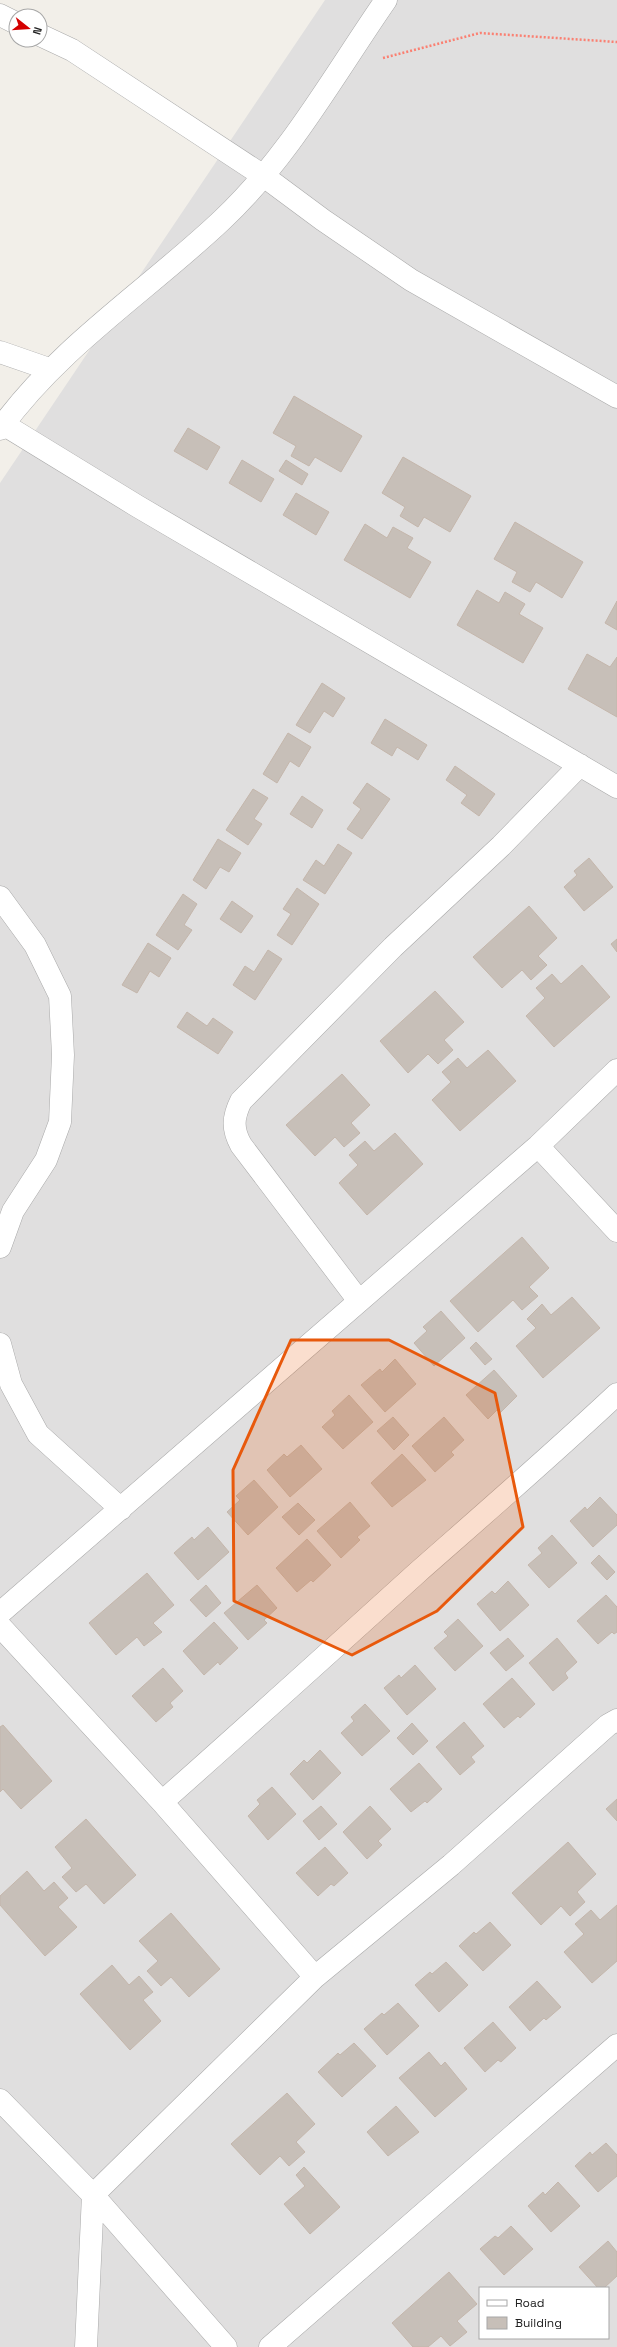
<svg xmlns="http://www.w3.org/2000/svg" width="617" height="2347" font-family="'Space Grotesk',sans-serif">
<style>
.residential{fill:#e0dfdf;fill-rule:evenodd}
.building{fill:#c7bfb8;stroke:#c4b6ab}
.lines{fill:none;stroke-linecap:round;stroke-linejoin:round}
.street-casing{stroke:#a9a9a9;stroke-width:23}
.path{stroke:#fa8072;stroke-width:2.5;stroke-dasharray:2 2;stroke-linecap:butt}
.street{stroke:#fff;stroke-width:22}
.marked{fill:#e8590c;fill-opacity:0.2;stroke:#e8590c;stroke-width:3;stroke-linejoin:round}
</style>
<rect width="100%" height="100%" fill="#f2efe9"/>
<path class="residential" d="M325 0H617V2347H0V483ZM480 2288H608V2338H480Z"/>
<path class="building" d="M294 396 362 436 341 472 315 457 309 466 291 456 296 446 273 433Z
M188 428 220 447 207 470 174 451Z
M403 457 471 496 450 532 424 517 418 527 400 516 405 507 382 493Z
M242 460 274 479 261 502 229 483Z
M286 460 308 474 302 485 279 471Z
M296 493 329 512 316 535 283 515Z
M515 522 583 562 562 598 536 582 530 592 512 582 517 572 494 559Z
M365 524 387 538 393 527 413 538 407 548 431 562 410 598 344 560Z
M477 590 499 603 505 592 525 604 519 614 543 628 523 663 457 625Z
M617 601V630L605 623Z
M587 654 610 667 617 657V717L568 689Z
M322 683 345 698 333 717 324 711 310 733 296 725Z
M385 719 427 745 418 760 397 747 392 756 371 743Z
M288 733 311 747 299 767 290 761 277 783 263 774Z
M455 766 495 794 479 816 461 803 467 795 446 780Z
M367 783 390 799 362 839 347 829 361 809 353 803Z
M253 789 268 798 254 819 262 824 248 845 226 830Z
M302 796 323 810 312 828 290 814Z
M218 839 241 853 229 872 220 867 206 889 193 880Z
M338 844 352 853 325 894 303 880 316 860 324 866Z
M589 858 613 887 584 911 564 887 577 875 574 871Z
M297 888 319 904 292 945 277 935 291 914 283 909Z
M183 894 197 904 184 925 192 930 178 950 156 935Z
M232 901 253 916 241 933 220 919Z
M529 906 557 938 538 956 547 965 531 980 522 970 502 988 473 957Z
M617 939V952L611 944Z
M148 943 171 958 159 977 150 971 137 993 122 985Z
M268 950 282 959 255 1000 233 985 245 966 254 972Z
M582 965 610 997 554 1047 526 1016 545 998 536 988 552 974 561 984Z
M435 991 464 1022 444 1040 453 1050 438 1064 428 1054 408 1073 380 1041Z
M187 1012 207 1026 213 1018 233 1032 218 1054 177 1027Z
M488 1050 516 1081 460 1131 432 1100 451 1082 442 1072 458 1058 467 1068Z
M342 1074 370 1105 351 1123 360 1133 344 1147 335 1137 315 1156 286 1125Z
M395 1133 423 1164 367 1215 339 1183 358 1165 349 1155 365 1141 374 1151Z
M522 1237 549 1268 529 1287 538 1296 522 1310 513 1300 478 1332 450 1301Z
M572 1297 600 1328 543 1378 516 1346 536 1328 527 1319 542 1304 551 1315Z
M441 1311 465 1338 434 1366 414 1343 427 1331 423 1327Z
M476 1342 492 1359 485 1365 470 1348Z
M395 1359 416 1384 385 1412 361 1385 380 1369 382 1372Z
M494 1370 517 1396 500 1413 497 1410 488 1419 466 1395Z
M349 1395 373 1422 343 1449 322 1427 335 1415 332 1411Z
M393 1417 409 1435 394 1450 377 1431Z
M444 1417 464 1440 451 1452 454 1455 435 1472 412 1446Z
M301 1445 322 1469 290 1497 267 1470 284 1454 287 1457Z
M402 1454 426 1480 392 1507 371 1483Z
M254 1480 278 1507 248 1535 227 1512 240 1500 236 1496Z
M600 1497 617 1515V1525L593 1547 570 1521 585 1507 587 1510Z
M350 1502 370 1526 357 1537 360 1540 341 1558 317 1531Z
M298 1503 315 1520 299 1535 282 1517Z
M208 1527 229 1552 198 1580 174 1553 192 1537 194 1540Z
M552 1535 577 1563 549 1588 528 1565 542 1553 538 1548Z
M307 1539 331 1565 313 1582 311 1580 297 1592 276 1568Z
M599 1555 615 1572 607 1580 591 1563Z
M147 1573 174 1605 153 1623 162 1632 144 1646 137 1637 116 1655 89 1623Z
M508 1581 529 1605 500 1631 477 1604 492 1591 495 1594Z
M206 1585 221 1603 206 1617 190 1600Z
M257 1585 277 1608 264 1620 267 1623 248 1640 224 1613Z
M606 1595 617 1607V1632L614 1634 612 1632 598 1644 577 1621Z
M458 1619 483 1646 455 1671 434 1648 448 1636 444 1632Z
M214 1622 238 1648 220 1665 218 1662 204 1675 183 1651Z
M508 1638 524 1656 506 1671 490 1653Z
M557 1638 577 1662 565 1673 568 1678 553 1691 529 1663Z
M415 1665 436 1689 407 1715 384 1688 399 1675 401 1678Z
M163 1668 183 1691 170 1703 173 1707 156 1722 132 1696Z
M512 1678 535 1704 520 1718 518 1716 504 1728 483 1704Z
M365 1704 390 1731 362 1756 341 1733 354 1721 351 1717Z
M464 1722 484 1746 471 1757 475 1762 460 1775 436 1747Z
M412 1723 428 1741 413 1755 397 1738Z
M3 1725 52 1781 21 1809 3 1789 0 1792V1727Z
M320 1750 341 1773 313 1800 290 1774 304 1760 307 1763Z
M419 1763 442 1789 427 1803 425 1801 411 1812 390 1789Z
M272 1787 296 1814 268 1840 248 1816 260 1804 257 1800Z
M617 1799V1821L606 1809Z
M321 1806 337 1824 319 1840 303 1821Z
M370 1806 391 1829 378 1841 382 1845 367 1859 343 1832Z
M86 1819 136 1875 104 1904 86 1884 76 1892 62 1877 72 1868 55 1847Z
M568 1842 596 1874 577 1892 585 1902 570 1916 561 1906 541 1925 512 1893Z
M325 1847 348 1873 334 1886 331 1884 318 1896 296 1873Z
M27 1871 44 1891 54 1882 68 1898 58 1907 77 1927 45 1956 0 1905V1896Z
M617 1905V1961L592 1983 564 1952 584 1934 575 1924 591 1910 600 1920Z
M171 1913 220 1969 189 1997 171 1977 161 1986 147 1971 158 1961 139 1941Z
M490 1922 511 1945 483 1971 459 1946 474 1932 476 1934Z
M446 1962 468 1985 439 2012 415 1985 430 1972 432 1974Z
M112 1965 129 1985 139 1976 153 1992 143 2000 161 2021 130 2050 80 1994Z
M537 1981 561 2007 546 2020 544 2018 530 2031 509 2007Z
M398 2003 419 2026 387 2055 364 2029 382 2013 384 2015Z
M493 2022 516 2048 501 2062 498 2060 485 2072 464 2048Z
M354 2043 376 2066 342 2097 318 2072 338 2053 340 2055Z
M429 2052 441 2066 445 2062 467 2089 435 2117 399 2078Z
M287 2093 315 2124 296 2142 305 2152 289 2166 280 2156 260 2175 231 2144Z
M396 2106 419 2132 388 2156 367 2132Z
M606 2143 617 2155V2176L598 2192 575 2166 590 2152 592 2155Z
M304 2167 340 2207 310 2234 284 2204 305 2186 296 2175Z
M558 2182 580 2206 551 2232 528 2206 543 2192 545 2195Z
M511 2226 533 2249 504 2275 480 2249 495 2236 498 2238Z
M608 2241 617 2252V2276L604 2288H598L579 2267Z
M449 2272 477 2304 457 2321 467 2332 450 2346 441 2336 428 2347H413L392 2323Z"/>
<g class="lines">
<defs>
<path id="street" d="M0 15 16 23
M40 35 72 50 265 177 323 220 411 280 617 397
M0 352 49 369
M3 424 137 506 617 787
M0 429C60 346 148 290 222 220 289 157 334 75 386 0
M0 897 35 945 60 996 63 1055 60 1122 46 1160 13 1211 0 1247
M538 1146 617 1231
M359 1301 241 1145C232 1129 233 1117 241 1101L393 947 501 846 580 765
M0 1344 11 1384 38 1434 121 1509
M0 1613 538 1146 617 1070
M0 1626 162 1802 315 1977
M162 1802C248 1726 333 1649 418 1572 485 1513 552 1455 617 1394
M0 2100 93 2195 226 2347
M86 2347 93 2195 315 1977 451 1865 608 1725 617 1720
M270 2347 617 2045"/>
</defs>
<use href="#street" class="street-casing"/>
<path class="path" d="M383 58 480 33 617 42"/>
<use href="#street" class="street"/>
</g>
<path class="marked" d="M291 1340H389L495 1393 523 1527 437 1611 352 1655 234 1601 233 1470Z"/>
<rect x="479" y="2287" width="130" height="52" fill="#ffffff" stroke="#a7a7a7"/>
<rect x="487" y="2300" width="20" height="6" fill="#ffffff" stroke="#a7a7a7"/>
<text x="515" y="2307" font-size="12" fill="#222222">Road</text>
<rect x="487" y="2317" width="20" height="12" fill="#c7bfb8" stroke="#a7a7a7"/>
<text x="515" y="2327" font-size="12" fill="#222222">Building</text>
<g transform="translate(28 28) rotate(107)"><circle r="19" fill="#ffffff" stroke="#a7a7a7"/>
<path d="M0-3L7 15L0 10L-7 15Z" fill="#d40000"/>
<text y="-6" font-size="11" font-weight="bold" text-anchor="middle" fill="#222222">N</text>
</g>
</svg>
